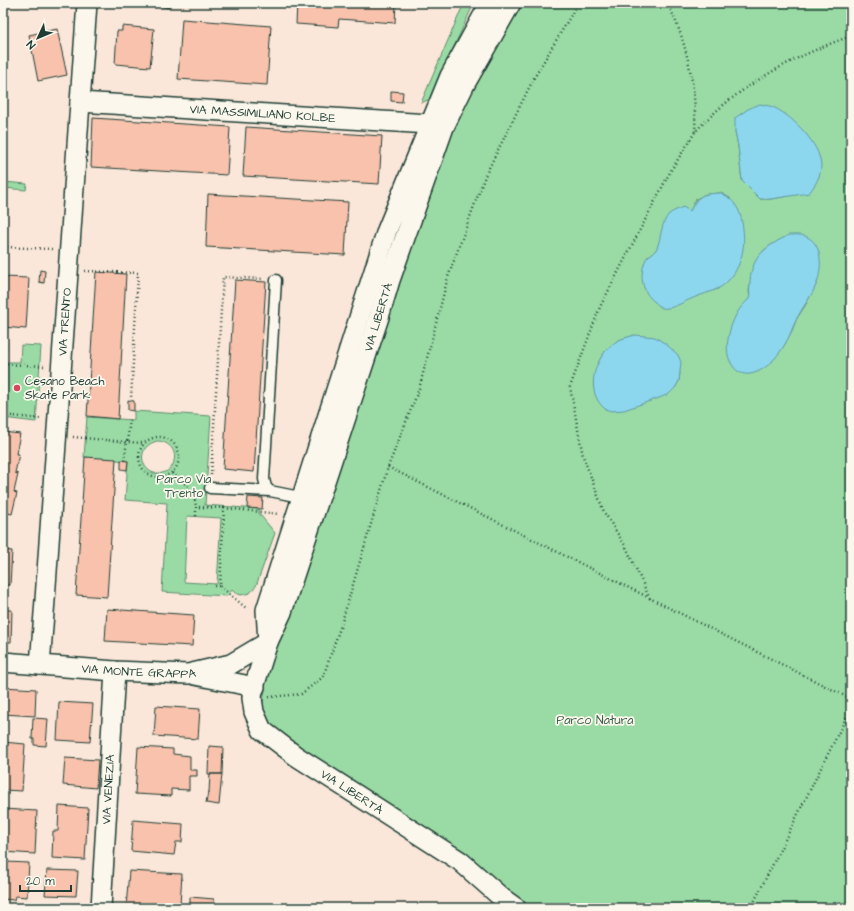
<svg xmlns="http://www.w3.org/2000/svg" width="854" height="911" font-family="'Architects Daughter',sans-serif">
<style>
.green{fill:#9adba5;stroke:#5c8c6c;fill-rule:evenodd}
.water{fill:#8dd7ee;stroke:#6199a4}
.building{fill:#f8c2ac;stroke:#1f3d34}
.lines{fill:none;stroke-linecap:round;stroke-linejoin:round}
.lane-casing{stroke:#1f3d34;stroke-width:13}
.street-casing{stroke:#1f3d34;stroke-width:22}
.path{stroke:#1f3d34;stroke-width:2.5;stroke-dasharray:1 3;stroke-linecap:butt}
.lane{stroke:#fbf7ec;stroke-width:10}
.street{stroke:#fbf7ec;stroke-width:19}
.poi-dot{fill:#d1495b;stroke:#fbf7ec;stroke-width:1.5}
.labels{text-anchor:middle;stroke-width:3.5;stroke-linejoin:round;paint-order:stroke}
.street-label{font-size:12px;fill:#1f3d34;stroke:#fbf7ec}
.poi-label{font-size:12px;fill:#1f3d34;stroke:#fbf7ec;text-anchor:start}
.park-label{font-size:12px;fill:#385d4b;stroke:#fbf7ec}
</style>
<rect width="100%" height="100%" fill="#fae7d9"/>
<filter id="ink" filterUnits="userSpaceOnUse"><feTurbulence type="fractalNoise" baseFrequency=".025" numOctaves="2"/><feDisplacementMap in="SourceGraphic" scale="8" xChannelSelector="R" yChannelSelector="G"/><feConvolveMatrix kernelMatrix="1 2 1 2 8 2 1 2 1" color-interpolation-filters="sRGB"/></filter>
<g filter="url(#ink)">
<path class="green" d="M464 3H474L430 99 421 103Z
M522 3H851V908H529L274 732 262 711 268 661 450 129 510 21ZM735 131 789 196 771 199H760L742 181 738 146ZM721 193 730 198 718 289 703 293 647 257 657 250 664 225 690 211 696 199 706 194ZM789 235 817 283 805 306 797 318 791 333 783 347 770 364 742 306 747 302 750 297 749 292 750 283 763 251 771 245ZM635 335 680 372 679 381 675 388 597 365 605 351 619 340Z
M3 182 27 184 26 190 3 188Z
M3 344H6L5 362H20L21 345 41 346 36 422 3 418Z
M134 411 211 416 205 505 259 509V515L261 516 275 533 256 586 250 593 241 595 235 593 232 590 227 596 162 592 167 503 125 500 128 461 84 457 87 417 134 420ZM157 441C167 441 177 449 174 461 173 466 170 470 165 472 144 481 131 448 157 441ZM187 516 221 518 217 584 184 582Z"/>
<path class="water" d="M760 104C765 105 771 106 775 108 793 117 820 144 821 165 821 177 815 185 809 193L771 199H760L742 181 738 146 735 131V118L748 109Z
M721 193C737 201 741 212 743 229 746 251 739 276 719 288 712 292 699 295 691 299 683 302 671 310 662 308 660 307 657 304 655 302 641 292 639 274 646 259 649 254 655 253 657 248 661 238 661 223 669 214 673 211 679 209 683 207L690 211C699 194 702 194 721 193Z
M789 235C794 235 801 234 807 237 823 244 822 269 817 283 812 296 803 306 797 318 795 322 793 327 791 332 784 349 769 371 750 374 742 375 735 371 731 363 722 348 731 319 742 306 745 303 747 301 750 297 749 291 750 287 750 281 752 255 767 246 789 235Z
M635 335 655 337 666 344 678 355 681 362 679 381 675 388 669 394 659 398 624 410 611 411 605 409C602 406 599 403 597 399 587 379 599 352 617 341 622 338 629 337 635 335Z"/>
<path class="building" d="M142 3H169V8Z
M297 3H396L395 23 339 19 338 27 296 24Z
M182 19 271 26 267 85 178 79Z
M122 26 154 29 150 67 115 64 117 31H122Z
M57 29 67 75 38 81 29 35Z
M3 31 6 32 3 57Z
M391 91 403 92 402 102 391 101Z
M93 118 230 127 227 175 91 167Z
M246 127 382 136 379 184 243 176Z
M208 194 348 202 345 255 206 247Z
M40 270 45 271 44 283 39 282Z
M96 272 126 274 118 419 87 416Z
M3 277 29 278 26 329 3 327Z
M235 280 266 282 254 472 223 469Z
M128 400 134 401V411L128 410Z
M3 432 20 434 16 454H19L15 473 18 474 14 492 17 493 12 514 3 512Z
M85 457 116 459 107 597 76 595Z
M121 460 128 461 127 470 121 469Z
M248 497 263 498 262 509 247 508Z
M3 550 12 551 10 585H3Z
M107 609 194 615 192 646 105 641Z
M3 610H12L11 642H3Z
M3 687 36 689 35 716 3 714Z
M59 702 93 704 90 742 57 740Z
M156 706 200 709 198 739 154 736Z
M33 718 48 719 46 746 34 745V739H32Z
M3 742 25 744 22 791 3 790Z
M209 746 223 747 222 774H208Z
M138 747 173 749V754L190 756V770H197V776H189V790L171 789V796L135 794Z
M65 758 98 760 96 788 63 785Z
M210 774H222L219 805 206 803 208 792H209Z
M59 806 88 808 85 860 52 858 53 831H58Z
M3 809 37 811 35 854 3 852Z
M133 820 183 824 182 842H176L174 855 131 851Z
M6 862 29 863 27 897 15 896 14 900 3 899V864L5 865Z
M47 870 78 871 76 896 45 895Z
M129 871 182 874 180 905H173L172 908H126Z
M190 897 214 899 213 908H190Z
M45 906 77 908H45Z"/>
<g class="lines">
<defs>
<path id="lane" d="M276 280 264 479 266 487 270 491 305 498
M210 488 270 491"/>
<g id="street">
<path id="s1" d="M511 3 465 84 444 127 390 280 379 317 282 612 268 642 253 690 252 698 254 712 262 730 296 756 460 861 502 898 516 908"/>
<path id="s2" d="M80 102 429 124 441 127"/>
<path id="s3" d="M3 662 115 671 188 674 231 664 268 642 266 610 387 230 450 76 490 3"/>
<path id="s4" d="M40 665 45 600 87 3"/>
<path d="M195 675 255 687"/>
<path id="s5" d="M101 908 115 671"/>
</g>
</defs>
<use href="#lane" class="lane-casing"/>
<use href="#street" class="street-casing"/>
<path class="path" d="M667 3C687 39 697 92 695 132 736 87 794 56 851 36
M3 247 52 249
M85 271 138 273 131 399
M3 364 44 366
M3 415 41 419
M130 420 127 442 143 443
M139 457a20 20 0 1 1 40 0a20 20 0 1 1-40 0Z
M73 437 127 442 124 460
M388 467 851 699
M172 473C185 484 194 488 196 507
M211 475 223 277 264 279
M224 508 279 514
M196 516V507L224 508 220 586H213
M220 586 246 608
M650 599 626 547 604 512 583 456 570 387 600 307 670 172 695 132
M269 697 301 694 323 677 341 625 388 467 419 389 448 277 485 176 534 78 577 5 580 3
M751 908 851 708"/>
<use href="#lane" class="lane"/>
<use href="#street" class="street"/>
</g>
</g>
<circle class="poi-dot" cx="17" cy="388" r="4"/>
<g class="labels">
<g class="street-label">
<text dy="4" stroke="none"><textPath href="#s2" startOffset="183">VIA MASSIMILIANO KOLBE</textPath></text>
<text transform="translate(378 317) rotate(-73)" y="4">VIA LIBERTÀ</text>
<text dy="4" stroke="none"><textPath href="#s4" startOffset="344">VIA TRENTO</textPath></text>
<text dy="4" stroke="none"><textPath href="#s3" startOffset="136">VIA MONTE GRAPPA</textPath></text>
<text dy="4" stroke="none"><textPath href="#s5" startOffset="119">VIA VENEZIA</textPath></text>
<text dy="4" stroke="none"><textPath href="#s1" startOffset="887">VIA LIBERTÀ</textPath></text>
</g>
<g class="poi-label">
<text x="25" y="385">Cesano Beach<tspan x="25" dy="14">Skate Park</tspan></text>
</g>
<g class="park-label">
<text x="184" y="483">Parco Via<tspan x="184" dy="14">Trento</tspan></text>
<text x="595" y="724">Parco Natura</text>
</g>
</g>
<rect width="854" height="911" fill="none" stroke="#fbf7ec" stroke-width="16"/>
<rect x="8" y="8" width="838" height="895" fill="none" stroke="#1f3d34" stroke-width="1.5" filter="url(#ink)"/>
<g transform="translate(38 38) rotate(226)" stroke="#fbf7ec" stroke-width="3" paint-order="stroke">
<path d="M0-3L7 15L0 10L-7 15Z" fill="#1f3d34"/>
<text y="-6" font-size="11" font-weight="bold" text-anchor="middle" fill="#1f3d34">N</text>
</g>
<path d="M20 885v6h51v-6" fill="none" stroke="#1f3d34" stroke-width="2"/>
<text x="26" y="885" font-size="12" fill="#1f3d34" stroke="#fbf7ec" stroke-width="3" paint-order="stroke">20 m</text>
</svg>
